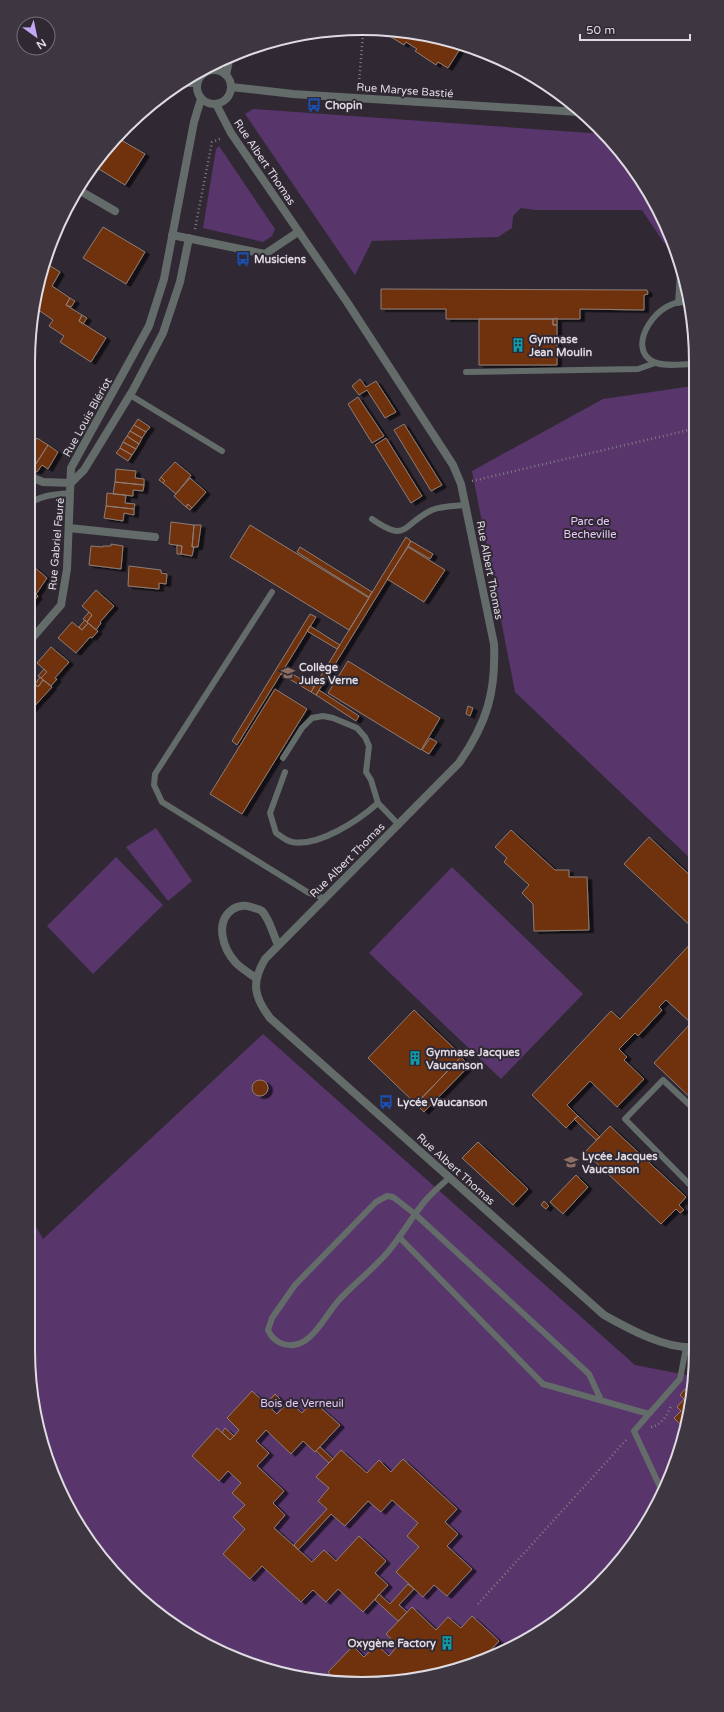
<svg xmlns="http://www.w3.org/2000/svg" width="724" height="1712" font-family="'Varela Round',sans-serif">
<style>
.green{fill:#58356b}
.building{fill:#6f320f;stroke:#8d7d76;filter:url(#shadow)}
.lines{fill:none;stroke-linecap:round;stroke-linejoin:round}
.path{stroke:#817c85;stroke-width:2.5;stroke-dasharray:1 3;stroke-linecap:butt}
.lane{stroke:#646c6a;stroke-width:6}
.street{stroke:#646c6a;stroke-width:8}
.labels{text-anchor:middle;stroke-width:4;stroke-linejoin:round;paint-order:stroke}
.street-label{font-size:11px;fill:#dfdbe2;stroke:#302934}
.poi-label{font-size:11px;font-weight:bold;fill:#dfdbe2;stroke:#302934;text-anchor:start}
.park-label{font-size:11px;fill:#e7c7fa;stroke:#302934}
.rim{fill:none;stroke:#dfdbe2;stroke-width:2}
</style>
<defs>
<filter id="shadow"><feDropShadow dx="4.5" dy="2.5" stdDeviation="0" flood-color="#0009"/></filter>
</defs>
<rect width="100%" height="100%" fill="#302934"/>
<path class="green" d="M340 29H363L359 35 319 32Z
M253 109 604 134 613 142 662 214 671 244 664 243 642 210H535L521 208 513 216 512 228 498 237 372 241 355 275 245 114Z
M219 146 275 229 272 236 263 242 203 228 216 149Z
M693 386 695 863 515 692 472 471 603 399Z
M156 828 192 881 168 901 126 847Z
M116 857 163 905 93 974 47 926Z
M452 867 583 994 501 1079 369 953Z
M263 1034 635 1365 692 1376 678 1457 627 1554 582 1601 529 1639 427 1678 318 1681 255 1666 195 1639 111 1570 73 1517 46 1458 28 1350V1212L43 1239Z"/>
<path class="building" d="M384 30 405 31 463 44 448 68 438 62 436 65 415 51 417 49 406 42 404 45 383 32Z
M116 137 145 154 125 185 94 166 111 142Z
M103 227 145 252 126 284 83 258Z
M44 262 60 272 52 286 70 298 66 305 82 315 79 321 106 338 91 362 60 342 64 336 49 326 53 320 37 309Z
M381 289 647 290 648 294 644 295V310L580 309V319H446V309H381Z
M70 298 75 301 71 307 66 305Z
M82 315 87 318 83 324 79 321Z
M557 318V325H553V319Z
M479 319H553V325H557V365H479Z
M360 379 366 387 376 381 396 412 385 418 367 390 359 395 352 386Z
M358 397 384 436 372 443 348 404Z
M138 419 150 427 146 432 134 425Z
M404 424 442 485 431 491 394 430Z
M134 425 146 432 142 438 130 431Z
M130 431 142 438 139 444 127 436Z
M127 436 139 444 136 449 123 442Z
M28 437 35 441 28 452Z
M37 438 48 445 32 470 28 467 32 459 28 456V452Z
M386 438 422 496 411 503 375 445Z
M123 442 136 449 132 455 120 448Z
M48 445 58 452 48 469 42 465 37 472 32 470Z
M120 448 132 455 128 461 116 453Z
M175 462 191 475 176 494 163 483 165 481 161 477Z
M116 469 136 471 135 478 144 479V485L115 482Z
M161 477 165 481 163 483 159 480Z
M190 478 206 492 192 508 188 504 186 507 174 496Z
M115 482 144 485 143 491 133 490V496L113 494Z
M107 493 126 495 125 503 135 504 134 509 106 506Z
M188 504 192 508 190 510 186 507Z
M106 506 134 509V515L124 513 123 521 104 518Z
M171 522 194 525 192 547H194L192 556 181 554 182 546 169 544Z
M194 525H201L198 547H192Z
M250 525 369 598 349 630 230 557Z
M406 537 411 541 316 695 311 692Z
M411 541 433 554 430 559 408 546Z
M111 544 123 546 121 569 89 565 91 546 103 547V546H111Z
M177 545 182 546 181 554H177Z
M300 547 372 592 369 597 297 552Z
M408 547 445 570 424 602 387 579Z
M33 566 47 578 36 594 38 596 31 605 28 603V571Z
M129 566 161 570V573L167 574 166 584 159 583V589L128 586Z
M96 590 114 606 100 622 101 623 96 630 87 622 92 615 82 606Z
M89 612 92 615 87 622 83 619Z
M310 614 316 617 237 745 232 741Z
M85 620 88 623 82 630 79 627Z
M72 622 82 630 88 623 98 631 92 638 90 637 76 653 58 638Z
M310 626 340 645 337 649 307 631Z
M51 647 69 662 55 678 57 679 51 686 41 678 47 672 37 663Z
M348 661 440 718 421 750 328 693Z
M44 669 47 672 41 678 38 676Z
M284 669 314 687 311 692 281 674Z
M40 677 43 680 38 687 35 684Z
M28 679 38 687 43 680 52 687 31 710 28 707Z
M275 689 307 709 242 814 210 794Z
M319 690 359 716 356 721 316 695Z
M468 706 473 708 470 716 466 714Z
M430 738 437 742 429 754 422 750Z
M511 830 555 870H569V877H587L589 930 534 931 533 904 522 893 529 885 504 862 507 858 495 847Z
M649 837 695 880V930L624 864Z
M695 939V1102L654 1063 691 1023 666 1000 659 1007 662 1010 638 1036 635 1033 619 1049 627 1057 624 1060 644 1079 617 1107 590 1081 567 1105 578 1116 566 1128 532 1095 611 1011 620 1019Z
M414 1010 462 1056 416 1104 368 1058Z
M461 1057 469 1066 424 1112 416 1104Z
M252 1088a8 8 0 1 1 16 0a8 8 0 1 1-16 0Z
M578 1116 600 1137 596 1140 574 1119Z
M610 1126 686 1197 679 1205 684 1210 680 1213 676 1209 661 1224 585 1152Z
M478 1142 528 1189 513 1205 462 1158Z
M576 1175 588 1187 563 1214 550 1202Z
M544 1201 549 1206 546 1209 541 1205Z
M685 1389 689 1393 683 1427 674 1418 681 1411 677 1407 684 1399 680 1395Z
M252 1391 277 1414 289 1401 302 1413 313 1401 340 1425 315 1452 303 1441 291 1454 266 1430 256 1441 269 1453 257 1466 284 1491 273 1503 285 1515 274 1528 312 1562 324 1550 336 1561 359 1536 386 1561 375 1573 388 1585 363 1612 338 1589 326 1602 313 1590 301 1602 262 1566 250 1579 223 1554 245 1529 233 1517 245 1505 232 1493 241 1483 228 1471 219 1481 192 1456 217 1428 230 1440 234 1436 239 1430 227 1418Z
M275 1394 281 1400 272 1409 266 1404Z
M225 1428 234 1436 230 1440 222 1432Z
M320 1447 333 1459 329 1463 316 1451Z
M341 1450 367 1473 379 1460 391 1472 403 1459 457 1509 445 1522 458 1534 447 1546 472 1569 447 1596 434 1585 423 1597 396 1572 419 1547 407 1536 418 1523 392 1500 381 1512 368 1501 345 1526 331 1514 298 1550 294 1545 327 1509 318 1501 329 1488 316 1477Z
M408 1584 414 1589 399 1605 407 1612 398 1621 375 1600 379 1594 390 1604Z
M412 1607 436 1630 448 1617 461 1628 472 1616 499 1641 486 1655 427 1678 336 1681 328 1672 353 1646 364 1657 377 1645 389 1656 398 1645 386 1634Z"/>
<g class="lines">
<path class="path" d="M359 83 363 34 366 30
M195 229 212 142 222 138
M472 481 693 429
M651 1427C662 1425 667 1415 671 1406
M478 1604 628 1438"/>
<path class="lane" d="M678 303 680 274
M688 303C660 295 623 348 654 362 664 367 682 364 693 364
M466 372 638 369 655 363
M130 395 222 451
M28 506C37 495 58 494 71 493
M372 519C408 544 402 524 432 510 442 506 454 506 466 505
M272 592 155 774 154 785 162 802 309 893 324 898
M283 758 302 728 312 718 323 716 333 718 357 728 365 737 369 746 366 772 371 780 378 803 399 825
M285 772 270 813 276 833C281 836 286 841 292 842 319 847 359 820 378 803
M449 1178C441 1185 432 1193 425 1201 411 1218 401 1237 387 1253 372 1270 354 1284 339 1300 328 1312 314 1340 298 1344 284 1348 273 1341 268 1330L272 1318 295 1285 376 1202 387 1196 393 1197 415 1214 589 1374 601 1400
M695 1190 625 1119 663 1080 695 1110
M399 1237 543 1384 649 1414
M686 1348 695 1357
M661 1489 634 1431 680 1379 686 1348"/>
<path class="street" d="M197 87a17 17 0 1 1 34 0a17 17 0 1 1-34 0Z
M226 75 230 56
M181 83H196
M231 87 293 94 579 112
M216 104 231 133 347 302 453 465 461 484 494 644C496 692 487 723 459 763L265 959C251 983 254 997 270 1018L604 1315C629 1329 667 1350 696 1347
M77 189 115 211
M172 235 265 254 298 232
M28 476 43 482 71 483
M71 483 84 470 133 390 163 333 180 282 189 238
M69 528 155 537
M28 643 61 605 67 569 71 468 149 326 164 279 194 122 201 99
M256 978C249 973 242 969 236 963 223 949 214 922 233 909 238 906 245 905 251 907 254 908 259 909 262 911 270 920 273 934 278 945"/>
</g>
<defs>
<symbol id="bus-bare" viewBox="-9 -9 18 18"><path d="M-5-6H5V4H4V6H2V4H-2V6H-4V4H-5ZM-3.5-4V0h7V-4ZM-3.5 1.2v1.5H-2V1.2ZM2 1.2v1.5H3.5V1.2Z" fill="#1a4fb4" stroke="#302934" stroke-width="2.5" paint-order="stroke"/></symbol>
<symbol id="building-bare" viewBox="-9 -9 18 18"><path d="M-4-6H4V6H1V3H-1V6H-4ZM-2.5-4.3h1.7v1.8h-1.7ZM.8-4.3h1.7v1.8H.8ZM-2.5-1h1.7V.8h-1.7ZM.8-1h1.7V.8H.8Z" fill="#0f9aa8" stroke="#302934" stroke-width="2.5" paint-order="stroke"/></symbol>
<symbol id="school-bare" viewBox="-9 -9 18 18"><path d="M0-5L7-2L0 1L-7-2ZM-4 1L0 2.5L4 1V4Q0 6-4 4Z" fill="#8d6e63" stroke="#302934" stroke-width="2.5" paint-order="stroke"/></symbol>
</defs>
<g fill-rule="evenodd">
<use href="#bus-bare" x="304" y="95" width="20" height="20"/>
<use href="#bus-bare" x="233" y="249" width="20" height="20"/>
<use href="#building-bare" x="508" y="335" width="20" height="20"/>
<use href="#school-bare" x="278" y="663" width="20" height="20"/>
<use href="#building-bare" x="405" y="1048" width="20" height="20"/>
<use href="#bus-bare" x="376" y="1092" width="20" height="20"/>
<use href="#school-bare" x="561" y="1152" width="20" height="20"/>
<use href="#building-bare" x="437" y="1633" width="20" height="20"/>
</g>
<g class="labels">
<g class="street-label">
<text transform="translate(405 90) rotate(4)" y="4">Rue Maryse Bastié</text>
<text transform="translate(265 162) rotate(56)" y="4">Rue Albert Thomas</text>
<text transform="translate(87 417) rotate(-61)" y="4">Rue Louis Blériot</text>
<text transform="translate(56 544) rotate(-85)" y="4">Rue Gabriel Fauré</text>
<text transform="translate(490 570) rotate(79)" y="4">Rue Albert Thomas</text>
<text transform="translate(347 860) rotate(-45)" y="4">Rue Albert Thomas</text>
<text transform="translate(456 1169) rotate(42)" y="4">Rue Albert Thomas</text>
</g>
<g class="poi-label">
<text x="325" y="109">Chopin</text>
<text x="254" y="263">Musiciens</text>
<text x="529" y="343">Gymnase<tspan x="529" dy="13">Jean Moulin</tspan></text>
<text x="299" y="671">Collège<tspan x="299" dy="13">Jules Verne</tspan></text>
<text x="426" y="1056">Gymnase Jacques<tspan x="426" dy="13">Vaucanson</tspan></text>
<text x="397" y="1106">Lycée Vaucanson</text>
<text x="582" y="1160">Lycée Jacques<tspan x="582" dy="13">Vaucanson</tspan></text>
<text x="436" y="1647" text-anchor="end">Oxygène Factory</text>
</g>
<g class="park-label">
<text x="590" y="525">Parc de<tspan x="590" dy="13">Becheville</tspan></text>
<text x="302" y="1407">Bois de Verneuil</text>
</g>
</g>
<path d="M0 0H724V1712H0ZM362 35H362A327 327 0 0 1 689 362V1350A327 327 0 0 1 362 1677H362A327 327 0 0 1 35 1350V362A327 327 0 0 1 362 35Z" fill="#3e3742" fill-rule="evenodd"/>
<path class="rim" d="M362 35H362A327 327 0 0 1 689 362V1350A327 327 0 0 1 362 1677H362A327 327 0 0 1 35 1350V362A327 327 0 0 1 362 35Z"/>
<g transform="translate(36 36) rotate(147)"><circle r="19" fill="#302934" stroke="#76707a"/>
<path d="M0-3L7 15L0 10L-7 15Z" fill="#c3a7f2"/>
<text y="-6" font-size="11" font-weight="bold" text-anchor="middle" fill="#dfdbe2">N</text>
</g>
<path d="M580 34v6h110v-6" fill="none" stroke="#dfdbe2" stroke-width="2"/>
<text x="586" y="34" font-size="12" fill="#dfdbe2" stroke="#302934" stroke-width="3" paint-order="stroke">50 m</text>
</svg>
